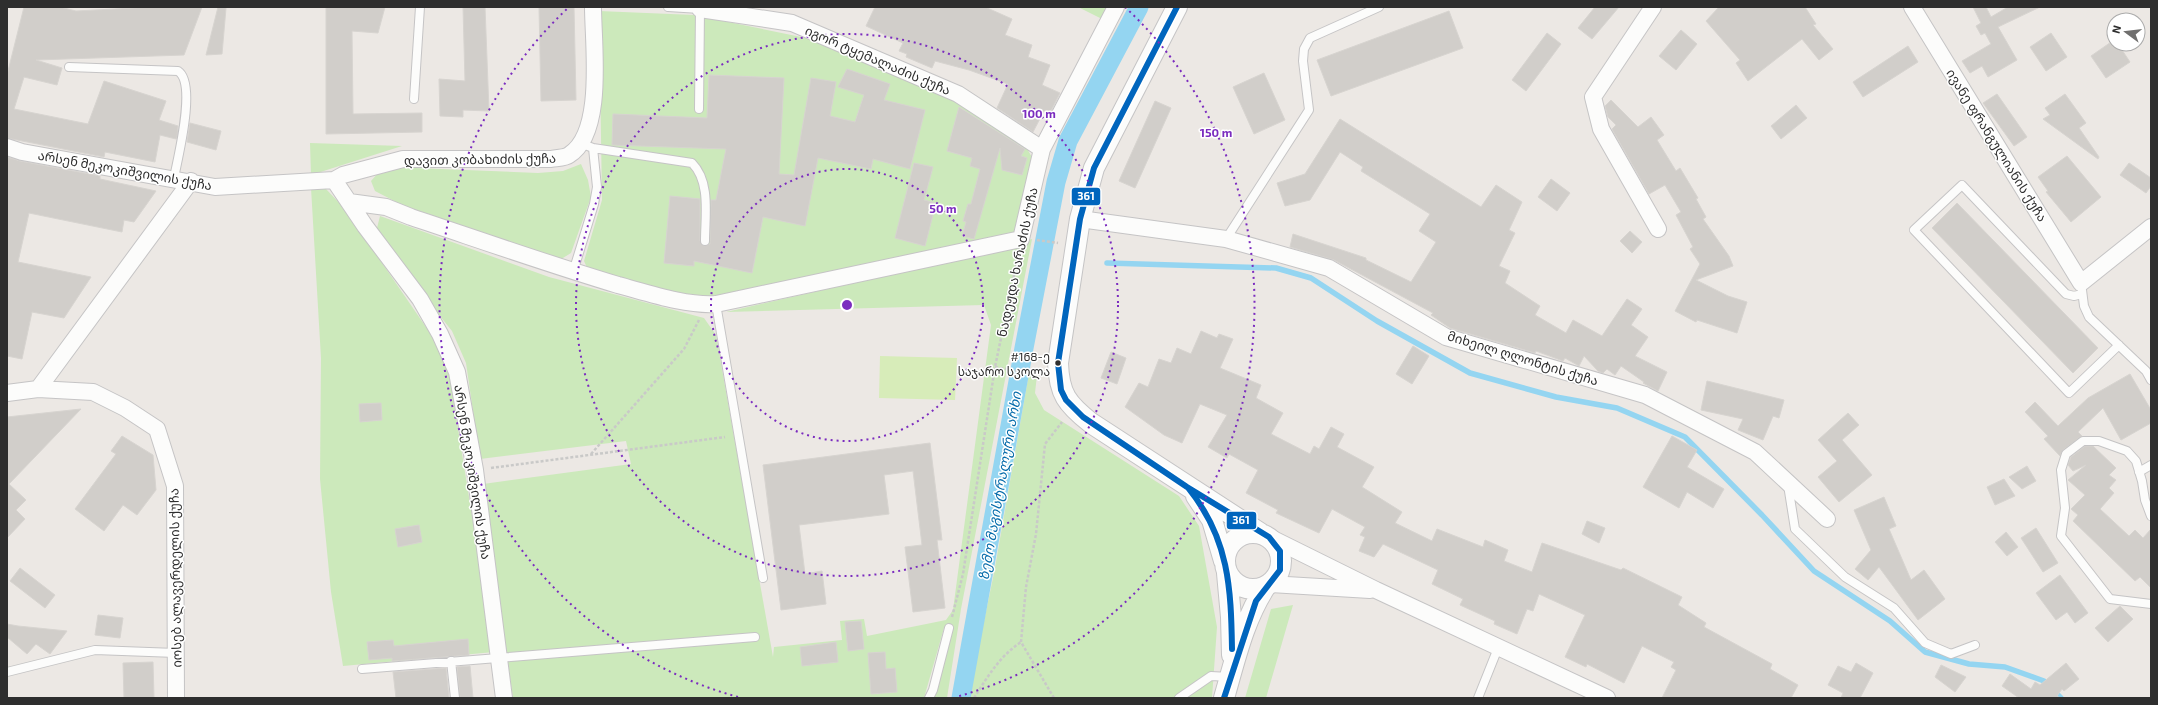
<svg xmlns="http://www.w3.org/2000/svg" width="2158" height="705" font-family="'Exo 2','Noto Sans Georgian',sans-serif">
<style>
.green{fill:#cce9bb}
.pitch{fill:#d7ecb9}
.lines{fill:none;stroke-linecap:round;stroke-linejoin:round}
.stream{stroke:#94d5f1;stroke-width:5.5}
.canal{stroke:#94d5f1;stroke-width:19}
.building{fill:#d1ceca;stroke:#d7d4d0}
.service-casing{stroke:#c5c4c5;stroke-width:10}
.minor-casing{stroke:#c5c4c5;stroke-width:18}
.tertiary-casing{stroke:#c5c4c5;stroke-width:22}
.path{stroke:#c9c9c8;stroke-width:2.5;stroke-dasharray:3 2;stroke-linecap:butt}
.service{stroke:#fcfcfb;stroke-width:8}
.minor{stroke:#fcfcfb;stroke-width:16}
.tertiary{stroke:#fcfcfb;stroke-width:20}
.bus-1-casing{stroke:#fff;stroke-width:9}
.bus-1{stroke:#0065bd;stroke-width:6}
.ring{fill:none;stroke:#7b2cbf;stroke-width:2;stroke-dasharray:2 4}
.bus-dot{fill:#2e2e2e;stroke:#fff;stroke-width:1.5}
.labels{text-anchor:middle;stroke-width:3;stroke-linejoin:round;paint-order:stroke}
.bus-label{font-size:12px;fill:#2e2e2e;stroke:#fff;text-anchor:end}
.street-label{font-size:13px;fill:#2e2e2e;stroke:#fff}
.water-label{font-size:14px;font-style:italic;fill:#056baa;stroke:#fff}
.centre{fill:#7b2cbf;stroke:#fff;stroke-width:2}
.ring-label{font-size:12px;text-anchor:middle;font-weight:bold;fill:#7b2cbf;stroke:#fff;stroke-width:3;stroke-linejoin:round;paint-order:stroke}
.line-badge{stroke:#fff;stroke-width:1.5}
.badge-label{font-size:11px;text-anchor:middle;font-weight:bold;fill:#fff}
</style>
<rect width="100%" height="100%" fill="#ece8e4"/>
<path class="green" d="M1078 7H1111L1104 20Z
M599 11 694 15 811 39 949 96 1026 147 1033 159 1021 231 704 301 589 272 584 261 602 200Z
M310 143 402 146 311 175Z
M581 164 588 180 591 197 571 253 558 261 400 204 375 191 371 181 379 172 390 167 538 173 563 171Z
M311 188 326 189 345 209 439 346 449 373 494 652 343 666 331 592 320 479 321 358Z
M380 216 549 277 704 318 716 335 773 657 774 647 842 640 840 621 864 619 867 636 946 620 953 610 991 325 984 305 726 312 968 257 1032 239 961 609 947 698H933L952 627 944 628 924 698H513L483 484 631 464 626 441 480 459 466 363 452 331 432 306 377 228Z
M1029 373 1037 375 1035 393 1044 410 1179 496 1199 526 1217 627 1212 698H968L994 573Z
M1293 605 1266 698H1245L1271 609Z"/>
<path class="pitch" d="M880 356 957 358 955 400 879 398Z"/>
<g class="lines">
<path class="stream" d="M1107 263 1276 268 1311 278 1377 321 1470 373 1556 397 1617 408 1685 437 1762 515 1814 571 1890 621 1925 652 1969 664 2005 667 2044 681 2061 698"/>
<path class="canal" d="M961 698 1024 348 1056 182 1068 141 1139 7"/>
</g>
<path class="building" d="M24 7H60L76 11 153 7H202L184 55 36 60 62 68 57 85 24 77 14 109 88 124 104 81 166 101 159 120 178 126 177 137 176 139 160 135 155 162 105 152 104 157 7 138V75Z
M218 7 226 8 222 54 206 55Z
M326 7H385L378 33 352 31 353 114 422 113V132L326 134Z
M463 7H485L489 111 463 110V117L440 116 439 79 465 81Z
M539 7H574L576 100 541 101Z
M875 7H985L1012 19 1005 35 1032 45 1028 57 1050 65 1042 85 1060 93 1050 113 1044 111 1033 132 997 108 1008 84 969 70 935 61 932 68 906 57 907 54 899 51 903 43 866 26Z
M1595 7H1619L1592 39 1578 28Z
M1719 7H1805L1816 24 1813 25 1833 49 1819 60 1802 39 1748 81 1736 63 1740 60 1706 21Z
M1973 7H1986L1991 17 2008 7H2040L1998 27 2017 60 1988 77 1982 66 1970 73 1962 61 1991 44 1985 33 1981 35 1976 26 1981 23Z
M1449 11 1463 48 1331 96 1317 60Z
M1681 30 1697 44 1676 70 1659 56Z
M1547 33 1561 44 1526 91 1512 80Z
M2051 33 2067 57 2046 71 2030 47Z
M2114 40V44H2118L2130 62 2106 78 2091 56Z
M1908 46 1918 62 1863 97 1853 82Z
M847 69 890 84 884 100 925 110 910 169 873 159 871 169 818 158 805 226 763 217 752 273 694 261V266L664 263 670 196 700 199V241L704 246 710 244 711 200H716L726 149 612 145 613 114 707 118 709 75 784 78 779 174 794 175 811 78 836 82 830 116 855 122 864 95 838 87Z
M1264 73 1285 120 1254 134 1233 87Z
M1997 94 2027 137 2014 146 1983 103Z
M2065 94 2086 123 2079 128 2099 157 2098 159 2043 119 2050 115 2045 108Z
M1611 100 1638 127 1651 117 1664 135 1657 140 1676 171 1680 168 1698 198 1696 199 1706 217 1703 219 1729 256 1733 266 1696 280 1728 296 1747 302 1737 333 1697 320 1696 322 1675 311 1700 264 1690 249 1693 247 1676 215 1681 212 1665 185 1649 194 1612 129 1616 125 1608 117 1605 106Z
M1155 101 1171 108 1135 188 1119 181Z
M1796 105 1807 118 1781 139 1771 126Z
M959 107 1025 149 1021 156 1027 158 1022 175 1002 170 1000 148 974 239 962 236 966 222 963 221 968 204H971L980 169 970 166 972 158 947 151Z
M1340 119 1481 207 1496 185 1522 202 1509 230 1515 233 1499 266 1510 271 1505 283 1540 306 1535 315 1566 333 1573 320 1602 336 1627 299 1642 309 1631 325 1648 337 1635 356 1667 372 1658 391 1643 383 1644 382 1621 366 1615 375 1607 369 1603 373 1598 371 1584 356 1579 366 1565 358 1563 361 1536 351 1535 353 1450 328 1431 315 1433 313 1334 260 1290 247 1293 234 1366 258V260L1411 282 1436 242 1419 231 1430 214 1361 171 1363 167 1340 152 1310 200 1285 206 1277 183 1305 174Z
M190 123 221 131 216 150 187 142Z
M2067 156 2101 197 2071 222 2046 192 2048 191 2038 177Z
M7 157 20 161 100 176V179L156 191 134 222 124 220 122 232 29 213 18 262 91 277 64 318 32 312 22 359 7 356Z
M914 163 933 167 924 200 936 203 925 246 895 238Z
M2129 163 2151 178V186L2146 193 2120 175Z
M1551 179 1570 193 1557 211 1538 197Z
M1957 203 2098 348 2073 373 1932 228Z
M1630 231 1642 242 1632 253 1620 241Z
M1201 331 1217 338 1219 334 1233 339 1220 368 1261 385 1256 398 1283 413 1271 434 1310 454 1314 446 1319 449 1331 427 1344 434 1337 447 1374 467 1362 487 1402 512 1395 523 1432 541 1437 529 1483 547 1485 540 1508 550 1504 561 1532 572 1542 543 1621 570 1623 568 1682 597 1678 605 1706 623 1704 627 1772 664 1770 669 1798 685 1791 698H1662L1676 670 1671 667 1674 662 1642 646 1624 683 1587 664 1586 667 1565 657 1585 615 1539 594 1533 611 1527 609 1517 634 1494 624 1495 621 1460 605 1463 599 1432 584 1438 570 1383 544 1374 557 1359 551 1365 537 1360 535 1365 527 1332 509 1319 533 1276 513 1278 510 1246 493 1258 470 1229 454 1227 458 1208 447 1227 415 1200 404 1182 443 1164 435 1125 407 1139 383 1148 387 1159 359 1171 363 1177 348 1191 354Z
M1413 346 1429 356 1412 384 1396 374Z
M1111 352 1126 358 1117 384 1101 378Z
M2130 374 2151 410V423L2121 440 2103 408 2078 432 2082 436 2063 450 2060 456 2044 439 2048 436 2025 412 2035 402 2058 426 2088 398Z
M1707 381 1784 400 1779 418 1773 416 1763 440 1738 430 1743 419 1701 410Z
M381 403 382 420 360 422 359 404Z
M81 409 9 484 26 500 16 510 25 519 7 538V417Z
M1848 413 1859 425 1842 440 1872 475 1839 502 1818 477 1837 461 1818 440Z
M122 436 153 455 156 490 137 515 123 505 104 531 75 509 116 454 111 451Z
M1672 436 1697 450 1687 467 1724 489 1713 508 1687 492 1679 508 1643 487Z
M930 443 942 540H937L945 608 913 612 905 547 922 545 913 471 884 475 889 514 799 525 805 574 822 571 826 604 781 610 763 465Z
M2085 446H2093L2116 468 2109 475 2116 480 2109 488 2114 493 2100 509 2129 536 2135 530 2143 538 2151 529V588L2140 577 2135 581 2073 521 2078 515 2071 509 2085 495 2068 480 2086 465 2073 471 2068 465 2071 457Z
M2027 466 2036 481 2022 489 2009 477Z
M2004 479 2015 496 1995 505 1987 487Z
M1884 497 1896 526 1889 529 1911 580 1924 570 1945 599 1918 620 1879 567 1868 580 1855 569 1871 550 1854 510Z
M1587 521 1605 528 1599 543 1582 534Z
M419 525 422 542 398 547 395 529Z
M2036 528 2058 563 2043 572 2021 538Z
M2006 532 2018 547 2007 556 1995 542Z
M20 568 55 595 45 608 10 581Z
M2060 575 2088 613 2075 623 2067 612 2056 620 2036 593Z
M2120 606 2133 619 2108 642 2095 628Z
M98 615 123 618 120 638 95 635Z
M861 621 864 649 848 651 845 622Z
M7 624 18 626 67 631 50 654 36 644 27 654 7 637Z
M468 639 469 655 392 661V658L369 660 367 642 393 640 394 646Z
M836 642 838 662 802 666 800 647Z
M885 652 886 669 895 668 897 692 871 694 868 653Z
M153 662 154 698H124L123 663Z
M1856 663 1873 673 1860 698H1841L1843 693 1828 685 1838 666 1851 672Z
M2066 663 2079 679 2064 691 2062 689 2057 696 2060 698H2019L2002 686 2010 674 2031 689 2035 682 2040 685Z
M1941 665 1966 677 1955 692 1935 677Z
M470 666 473 698H460L457 667Z
M446 668 449 698H396L393 672Z"/>
<g class="lines">
<defs>
<path id="service" d="M668 7 700 9 699 109
M69 67 178 71C197 83 178 157 174 178
M414 99 420 7
M580 143 593 148 692 163C711 182 705 216 705 241
M1226 239 1309 110 1303 61 1304 49 1310 38 1379 7
M573 272 594 204 597 187 593 148
M2082 290 2084 306 2089 317 2146 371 2151 380
M2082 294 2074 296 2066 294 1962 185 1914 230 2069 393 2119 345
M716 304 763 578
M2139 472 2151 465
M1788 485 1795 529 1845 577 1894 608 1925 643 1951 654 1975 645
M2151 516 2145 500 2142 481 2136 461 2127 451 2099 441H2083L2066 454 2061 470 2065 508 2061 536 2110 599 2151 604
M451 661 455 698
M362 669 755 637
M7 672 95 650 176 653
M929 698 933 690 949 628
M1179 698 1211 676 1229 677
M1478 698 1498 648"/>
<path id="minor" d="M1653 7 1593 97 1601 129 1658 229
M1912 7 2081 283 2151 227
M700 9 792 23 958 94 1042 149
M7 147 22 152 215 187 334 180 343 175 403 159H551C556 158 565 158 569 155 605 133 593 44 593 7
M334 180 365 226 420 299 440 334 457 372 475 470 504 698
M349 202 386 207 411 217C480 240 548 264 618 285 648 293 686 306 716 304L1021 239 1042 149 1116 7
M1080 219 1226 239 1329 268 1446 337 1645 395 1755 452 1827 519
M38 389 191 181
M7 393 38 389 93 392 125 408 157 429 175 486 176 698
M1269 537 1376 590 1607 698
M1269 584 1370 590"/>
<path id="tertiary" d="M1177 7 1094 168 1080 219 1058 363C1059 394 1067 404 1091 423L1260 533
M1196 496 1212 520 1224 561
M1225 561a28 28 0 1 1 56 0a28 28 0 1 1-56 0Z
M1227 573 1231 617 1232 655
M1224 698C1235 660 1244 619 1266 586"/>
</defs>
<use href="#service" class="service-casing"/>
<use href="#minor" class="minor-casing"/>
<use href="#tertiary" class="tertiary-casing"/>
<path class="path" d="M1037 240 1058 243
M995 367 1041 375
M591 454 684 349 699 320
M491 468 725 437
M952 617 963 574 995 367 1018 256
M974 698C988 676 999 657 1021 642
M1054 698 1021 642 1026 587 1036 534 1045 444 1062 422"/>
<use href="#service" class="service"/>
<use href="#minor" class="minor"/>
<use href="#tertiary" class="tertiary"/>
<defs>
<path id="bus-1" d="M1177 7 1094 168 1080 219 1058 363 1061 390 1066 400 1083 417 1187 487 1269 537 1280 551V570L1256 601 1224 698
M1189 489C1229 539 1231 588 1232 649"/>
</defs>
<use href="#bus-1" class="bus-1-casing"/>
<use href="#bus-1" class="bus-1"/>
</g>
<g class="ring">
<circle cx="847" cy="305" r="136"/>
<circle cx="847" cy="305" r="271"/>
<path d="M738 697A407 407 0 0 1 569 7M1125 7A407 407 0 0 1 956 697"/>
</g>
<circle class="bus-dot" cx="1058" cy="363" r="3.5"/>
<g class="labels">
<g class="bus-label">
<text x="1050" y="361">#168-ე<tspan x="1050" dy="15">საჯარო სკოლა</tspan></text>
</g>
<g class="street-label">
<text transform="translate(878 60) rotate(23)" y="5">იგორ ტყემალაძის ქუჩა</text>
<text transform="translate(1997 145) rotate(58)" y="5">ივანე ფრანგულიანის ქუჩა</text>
<text transform="translate(480 159) rotate(-1)" y="5">დავით კობახიძის ქუჩა</text>
<text transform="translate(125 170) rotate(10)" y="5">არსენ მეკოკიშვილის ქუჩა</text>
<text transform="translate(1017 262) rotate(-78)" y="5">ნადეჟდა ხარაძის ქუჩა</text>
<text transform="translate(1523 358) rotate(17)" y="5">მიხეილ ღლონტის ქუჩა</text>
<text transform="translate(473 472) rotate(81)" y="5">არსენ მეკოკიშვილის ქუჩა</text>
<text transform="translate(175 578) rotate(-91)" y="5">იოსებ ალავერდელის ქუჩა</text>
</g>
<g class="water-label">
<text transform="translate(1000 486) rotate(-80)" y="5">ზემო მაგისტრალური არხი</text>
</g>
</g>
<circle cx="847" cy="305" r="6" class="centre"/>
<g class="ring-label">
<text x="1039" y="118">100 m</text>
<text x="1216" y="137">150 m</text>
<text x="943" y="213">50 m</text>
</g>
<g class="line-badge">
<rect x="1071" y="187" width="30" height="19" rx="4" fill="#0065bd"/>
<rect x="1226" y="511" width="31" height="19" rx="4" fill="#0065bd"/>
</g>
<g class="badge-label">
<text x="1086" y="200">361</text>
<text x="1241" y="524">361</text>
</g>
<rect width="2158" height="705" fill="none" stroke="#2e2e2e" stroke-width="16"/>
<g transform="translate(2126 32) rotate(285)"><circle r="19" fill="#ffffff" stroke="#ababab"/>
<path d="M0-3L7 15L0 10L-7 15Z" fill="#706f6e"/>
<text y="-6" font-size="11" font-weight="bold" text-anchor="middle" fill="#2e2e2e">N</text>
</g>
</svg>
